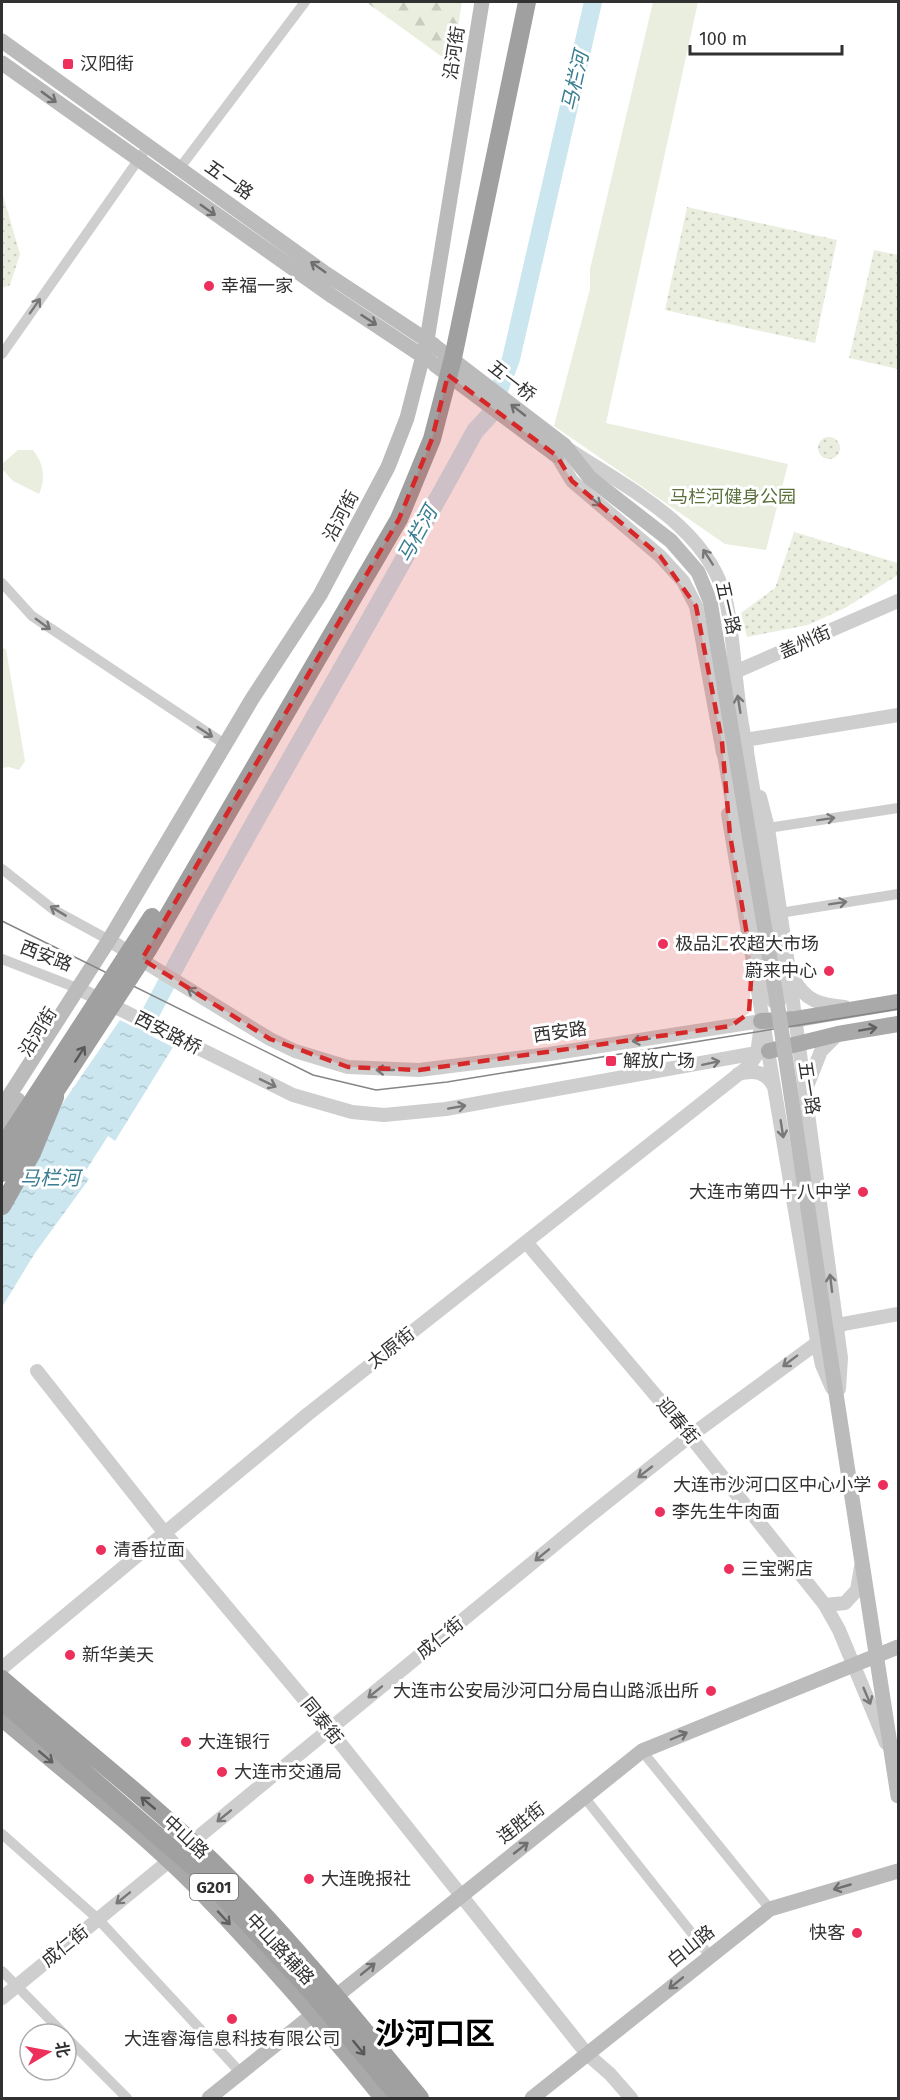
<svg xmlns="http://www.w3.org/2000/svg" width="900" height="2100" font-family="'Fira Sans','Noto Sans SC',sans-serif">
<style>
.grass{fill:url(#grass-dots)}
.forest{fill:url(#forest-firs)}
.park{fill:#eaeedf}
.water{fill:url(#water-ripples)}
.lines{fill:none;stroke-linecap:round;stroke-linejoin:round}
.river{stroke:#cbe6ee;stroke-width:18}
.minor{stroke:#cecece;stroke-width:10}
.tertiary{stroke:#cecece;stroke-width:14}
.secondary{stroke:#bbb;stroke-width:15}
.primary{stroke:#a9a9a9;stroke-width:16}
.trunk{stroke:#a0a0a0;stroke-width:18}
.tram{stroke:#868686;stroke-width:1.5}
.tertiary-bridge{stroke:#cecece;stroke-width:14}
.secondary-bridge{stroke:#bbb;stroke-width:15}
.trunk-bridge{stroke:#a0a0a0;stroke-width:18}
.oneway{stroke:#6f6f6f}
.oneway2{stroke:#787878}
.oneway3{stroke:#616161}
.oneway4{stroke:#585858}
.marked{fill:#d62828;fill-opacity:0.2;stroke:#d62828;stroke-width:4.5;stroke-dasharray:12 8;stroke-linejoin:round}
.poi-dot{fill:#ed2f5b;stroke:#fff;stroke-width:2}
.labels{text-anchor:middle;stroke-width:6;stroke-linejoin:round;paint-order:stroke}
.shield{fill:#fff;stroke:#6f6f6f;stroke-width:1.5}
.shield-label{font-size:16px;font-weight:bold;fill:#313131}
.street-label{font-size:18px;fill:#313131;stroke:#fff}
.poi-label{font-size:18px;fill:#313131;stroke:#fff;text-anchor:start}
.park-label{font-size:18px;fill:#5c703c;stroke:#fff}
.water-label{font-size:20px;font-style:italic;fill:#387d91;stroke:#fff}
.town-label{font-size:30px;font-weight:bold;fill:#000;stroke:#fff}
</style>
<defs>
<pattern id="grass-dots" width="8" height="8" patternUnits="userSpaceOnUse" patternTransform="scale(1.5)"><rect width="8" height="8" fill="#eaeedf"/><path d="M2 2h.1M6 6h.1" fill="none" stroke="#c9cdc0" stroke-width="1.8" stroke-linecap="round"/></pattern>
<pattern id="forest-firs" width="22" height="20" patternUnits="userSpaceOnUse" patternTransform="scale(1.5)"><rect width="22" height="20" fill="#eaeedf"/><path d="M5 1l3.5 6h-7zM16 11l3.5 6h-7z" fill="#c9cdc0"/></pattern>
<pattern id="water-ripples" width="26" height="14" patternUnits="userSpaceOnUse" patternTransform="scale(1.5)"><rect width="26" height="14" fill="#cbe6ee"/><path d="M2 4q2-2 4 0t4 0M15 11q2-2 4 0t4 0" fill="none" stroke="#afc6cd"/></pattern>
</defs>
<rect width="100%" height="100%" fill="#fff"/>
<path class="grass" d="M2 192 20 254 10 285 2 288Z
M687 207 837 240 815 343 665 310Z
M874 250 898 255V369L849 358Z
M818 448a11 11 0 1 1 22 0a11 11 0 1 1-22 0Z
M794 532 898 563V575L845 608 808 625 747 637 741 613 775 588Z"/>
<path class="forest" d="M366 2H462L452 64Z"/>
<path class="park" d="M653 2H698L606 423 788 464 766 550 725 544 554 426 590 289V269Z
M18 450H33C44 464 46 479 39 494L13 481 2 469V464Z
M2 648 6 649 25 761 19 770 9 767 2 768Z"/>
<path class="water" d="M120 1020 173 1047 115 1141 108 1136 83 1175 89 1179 35 1253 2 1307V1191Z"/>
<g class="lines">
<path class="river" d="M142 1030C247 827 366 632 475 431L489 416 511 359 593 2"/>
<path class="minor" d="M179 169 305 2
M2 354 148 146
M2 583 32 616 226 745
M768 828 898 808
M2 869 54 910 109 940
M780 913 898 894
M2 959 77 988
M642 1751 770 1909
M585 1798 709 1955
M2 1834 98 1919 240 2072
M2 1971 64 2034
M66 2037 127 2098"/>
<path class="tertiary" d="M570 450C630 490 712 529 727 605 736 652 735 702 747 749
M557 456 572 481 660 556 683 581 696 606 723 753
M728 675 898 601
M745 740 898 715
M760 797 768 828 783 931
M728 814 817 1341 822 1365 832 1388
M109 940 270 1039 295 1051 348 1067 419 1070 549 1054 761 1021
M786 950 841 1358 839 1389
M793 977C804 1001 821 1005 845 1007
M77 988 293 1095 352 1112 384 1115 446 1109 762 1052
M738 1074C753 1070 767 1071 774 1087
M808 1084 821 1051 838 1034
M526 1242 690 1436 825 1605 839 1630 886 1743
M37 1371 164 1532 329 1729 587 2054 610 2074 631 2098
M825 1605 845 1603 857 1590 861 1567
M2 1668 308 1414 749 1066 757 1054 760 1032
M2 1998 587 1518 690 1436 843 1324 898 1314"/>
<path class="secondary" d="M2 41 325 273 434 345
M2 63 332 296 430 361
M564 445 590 478
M2 1107 109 940 252 699 320 595 388 467 407 418 427 340 482 2
M2 1123 18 1100
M822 1303 898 1796
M209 2098 642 1751 898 1647
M532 2098 770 1909 898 1871"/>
<path class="primary" d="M761 1021 796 1019 898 1002
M769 1051 838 1034 898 1024
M2 1719C67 1774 135 1826 195 1886 261 1954 323 2025 382 2098"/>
<path class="trunk" d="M2 1206 32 1153 55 1097
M2 1679C72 1740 147 1798 214 1863 288 1936 354 2018 420 2098
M2 1701 204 1876 310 1990 400 2098"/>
<path class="tram" d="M2 921 313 1075 376 1090 447 1082 898 1009"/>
<path class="tertiary-bridge" d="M745 740 782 963 780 1000
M722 742 759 965 773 1001"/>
<path class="secondary-bridge" d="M436 347 564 445
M435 365 557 456
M590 478 671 541 698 572 710 601 779 1014 822 1303"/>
<path class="trunk-bridge" d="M2 1148 152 917
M2 1173 149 948 399 519 432 439 453 358 527 2"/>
</g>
<defs><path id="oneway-shaft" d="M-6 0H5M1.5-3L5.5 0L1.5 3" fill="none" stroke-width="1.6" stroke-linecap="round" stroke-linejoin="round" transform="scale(1.5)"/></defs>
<g class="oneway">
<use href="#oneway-shaft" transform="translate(49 97) rotate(36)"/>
<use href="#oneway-shaft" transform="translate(208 210) rotate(35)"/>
<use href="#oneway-shaft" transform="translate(318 267) rotate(-145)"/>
<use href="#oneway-shaft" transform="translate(369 320) rotate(33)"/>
<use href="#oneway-shaft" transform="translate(518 410) rotate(-142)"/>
<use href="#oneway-shaft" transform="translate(679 1736) rotate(-23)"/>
<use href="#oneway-shaft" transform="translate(521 1848) rotate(-38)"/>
<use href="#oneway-shaft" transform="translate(842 1887) rotate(164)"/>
<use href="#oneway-shaft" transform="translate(368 1969) rotate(-39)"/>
<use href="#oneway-shaft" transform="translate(676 1983) rotate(141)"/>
</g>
<g class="oneway2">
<use href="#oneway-shaft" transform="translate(35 306) rotate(-55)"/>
<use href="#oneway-shaft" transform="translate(594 500) rotate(40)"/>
<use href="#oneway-shaft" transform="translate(708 557) rotate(-123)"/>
<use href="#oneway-shaft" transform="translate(43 624) rotate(36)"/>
<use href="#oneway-shaft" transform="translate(739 704) rotate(-99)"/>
<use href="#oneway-shaft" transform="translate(205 732) rotate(33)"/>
<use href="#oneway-shaft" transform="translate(826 819) rotate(-9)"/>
<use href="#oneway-shaft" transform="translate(838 903) rotate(-9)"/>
<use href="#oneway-shaft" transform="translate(58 911) rotate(-149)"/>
<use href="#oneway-shaft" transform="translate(195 993) rotate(-147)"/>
<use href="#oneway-shaft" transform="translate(641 1040) rotate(171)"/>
<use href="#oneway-shaft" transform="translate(711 1063) rotate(-12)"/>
<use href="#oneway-shaft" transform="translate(385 1070) rotate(-180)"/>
<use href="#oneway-shaft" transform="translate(268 1083) rotate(26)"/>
<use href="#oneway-shaft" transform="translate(457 1107) rotate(-10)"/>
<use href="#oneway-shaft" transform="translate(782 1129) rotate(81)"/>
<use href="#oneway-shaft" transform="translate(831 1283) rotate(-97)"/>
<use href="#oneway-shaft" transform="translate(790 1361) rotate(143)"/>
<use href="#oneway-shaft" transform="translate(645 1472) rotate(142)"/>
<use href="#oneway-shaft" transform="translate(542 1555) rotate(141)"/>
<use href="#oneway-shaft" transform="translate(375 1692) rotate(141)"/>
<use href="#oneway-shaft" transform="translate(867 1696) rotate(67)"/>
<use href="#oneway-shaft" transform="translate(224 1816) rotate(141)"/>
<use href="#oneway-shaft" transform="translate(123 1898) rotate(141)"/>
</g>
<g class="oneway3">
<use href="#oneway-shaft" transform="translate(868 1029) rotate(-10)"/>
<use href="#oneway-shaft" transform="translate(46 1757) rotate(40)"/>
<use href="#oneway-shaft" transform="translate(224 1918) rotate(47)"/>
</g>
<g class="oneway4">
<use href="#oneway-shaft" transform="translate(80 1054) rotate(-57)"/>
<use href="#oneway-shaft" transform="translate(148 1803) rotate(-140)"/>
<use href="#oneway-shaft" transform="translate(359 2048) rotate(51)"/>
</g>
<path class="marked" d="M448 375 557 456 572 481 660 556 696 606 722 742 730 835 752 964 749 1013 731 1026 419 1070 348 1067 270 1039 142 959 399 519 432 439Z"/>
<g class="poi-dot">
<rect x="62" y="58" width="12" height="12" rx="3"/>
<circle cx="209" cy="286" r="6"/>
<circle cx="663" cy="944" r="6"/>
<circle cx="829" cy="971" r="6"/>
<rect x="605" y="1055" width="12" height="12" rx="3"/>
<circle cx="863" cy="1192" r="6"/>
<circle cx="883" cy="1485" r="6"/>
<circle cx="660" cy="1512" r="6"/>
<circle cx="101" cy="1550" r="6"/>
<circle cx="729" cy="1569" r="6"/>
<circle cx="70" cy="1655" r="6"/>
<circle cx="711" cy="1691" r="6"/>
<circle cx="186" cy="1742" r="6"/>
<circle cx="222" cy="1772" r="6"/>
<circle cx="309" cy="1879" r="6"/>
<circle cx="857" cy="1933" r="6"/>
<circle cx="232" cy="2019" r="6"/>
</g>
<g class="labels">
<rect class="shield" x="190" y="1874" width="48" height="26" rx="4.5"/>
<g class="shield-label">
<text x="214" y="1893">G201</text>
</g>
<g class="street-label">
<text transform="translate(454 53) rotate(-81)" y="6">沿河街</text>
<text transform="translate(229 180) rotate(35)" y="6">五一路</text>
<text transform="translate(512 381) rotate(38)" y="6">五一桥</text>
<text transform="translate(341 516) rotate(-62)" y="6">沿河街</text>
<text transform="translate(728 608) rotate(77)" y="6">五一路</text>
<text transform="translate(805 642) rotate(-24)" y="6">盖州街</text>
<text transform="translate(46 956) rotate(21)" y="6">西安路</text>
<text transform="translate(38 1032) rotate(-58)" y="6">沿河街</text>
<text transform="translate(560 1032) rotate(-8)" y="6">西安路</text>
<text transform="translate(168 1033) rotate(27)" y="6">西安路桥</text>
<text transform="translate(809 1088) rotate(81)" y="6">五一路</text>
<text transform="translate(391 1348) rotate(-38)" y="6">太原街</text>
<text transform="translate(678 1421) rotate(50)" y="6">迎春街</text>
<text transform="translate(440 1638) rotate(-39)" y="6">成仁街</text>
<text transform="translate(322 1721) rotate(51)" y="6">同泰街</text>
<text transform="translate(521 1823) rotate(-38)" y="6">连胜街</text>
<text transform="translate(186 1837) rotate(43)" y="6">中山路</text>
<text transform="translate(65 1946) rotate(-39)" y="6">成仁街</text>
<text transform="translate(691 1946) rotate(-39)" y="6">白山路</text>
<text transform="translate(280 1949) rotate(47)" y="6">中山路辅路</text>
</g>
<g class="poi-label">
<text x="80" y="70">汉阳街</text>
<text x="221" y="292">幸福一家</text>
<text x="675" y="950">极品汇农超大市场</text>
<text x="817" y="977" text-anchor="end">蔚来中心</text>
<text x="623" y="1067">解放广场</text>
<text x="851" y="1198" text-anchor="end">大连市第四十八中学</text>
<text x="871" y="1491" text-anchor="end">大连市沙河口区中心小学</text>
<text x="672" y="1518">李先生牛肉面</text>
<text x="113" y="1556">清香拉面</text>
<text x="741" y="1575">三宝粥店</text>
<text x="82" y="1661">新华美天</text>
<text x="699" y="1697" text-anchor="end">大连市公安局沙河口分局白山路派出所</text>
<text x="198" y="1748">大连银行</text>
<text x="234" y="1778">大连市交通局</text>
<text x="321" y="1885">大连晚报社</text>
<text x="845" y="1939" text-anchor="end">快客</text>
<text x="232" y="2045" text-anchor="middle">大连睿海信息科技有限公司</text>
</g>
<g class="park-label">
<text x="733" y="503">马栏河健身公园</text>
</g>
<g class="water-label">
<text transform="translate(575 81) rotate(-77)" y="7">马栏河</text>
<text transform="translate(417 534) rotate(-61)" y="7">马栏河</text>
<text x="50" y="1185">马栏河</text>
</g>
<g class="town-label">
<text x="435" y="2044">沙河口区</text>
</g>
</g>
<rect width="900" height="2100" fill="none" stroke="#313131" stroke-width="6"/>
<g transform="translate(48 2052) rotate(80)"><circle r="28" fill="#ffffff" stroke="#adadad" stroke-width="1.5"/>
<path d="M0-4.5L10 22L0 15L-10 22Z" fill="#ed2f5b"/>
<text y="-9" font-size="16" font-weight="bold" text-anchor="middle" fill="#313131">北</text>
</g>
<path d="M690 45v9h152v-9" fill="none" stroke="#313131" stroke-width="3"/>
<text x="699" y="45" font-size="18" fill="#313131" stroke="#ffffff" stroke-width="4.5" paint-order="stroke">100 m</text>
</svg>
